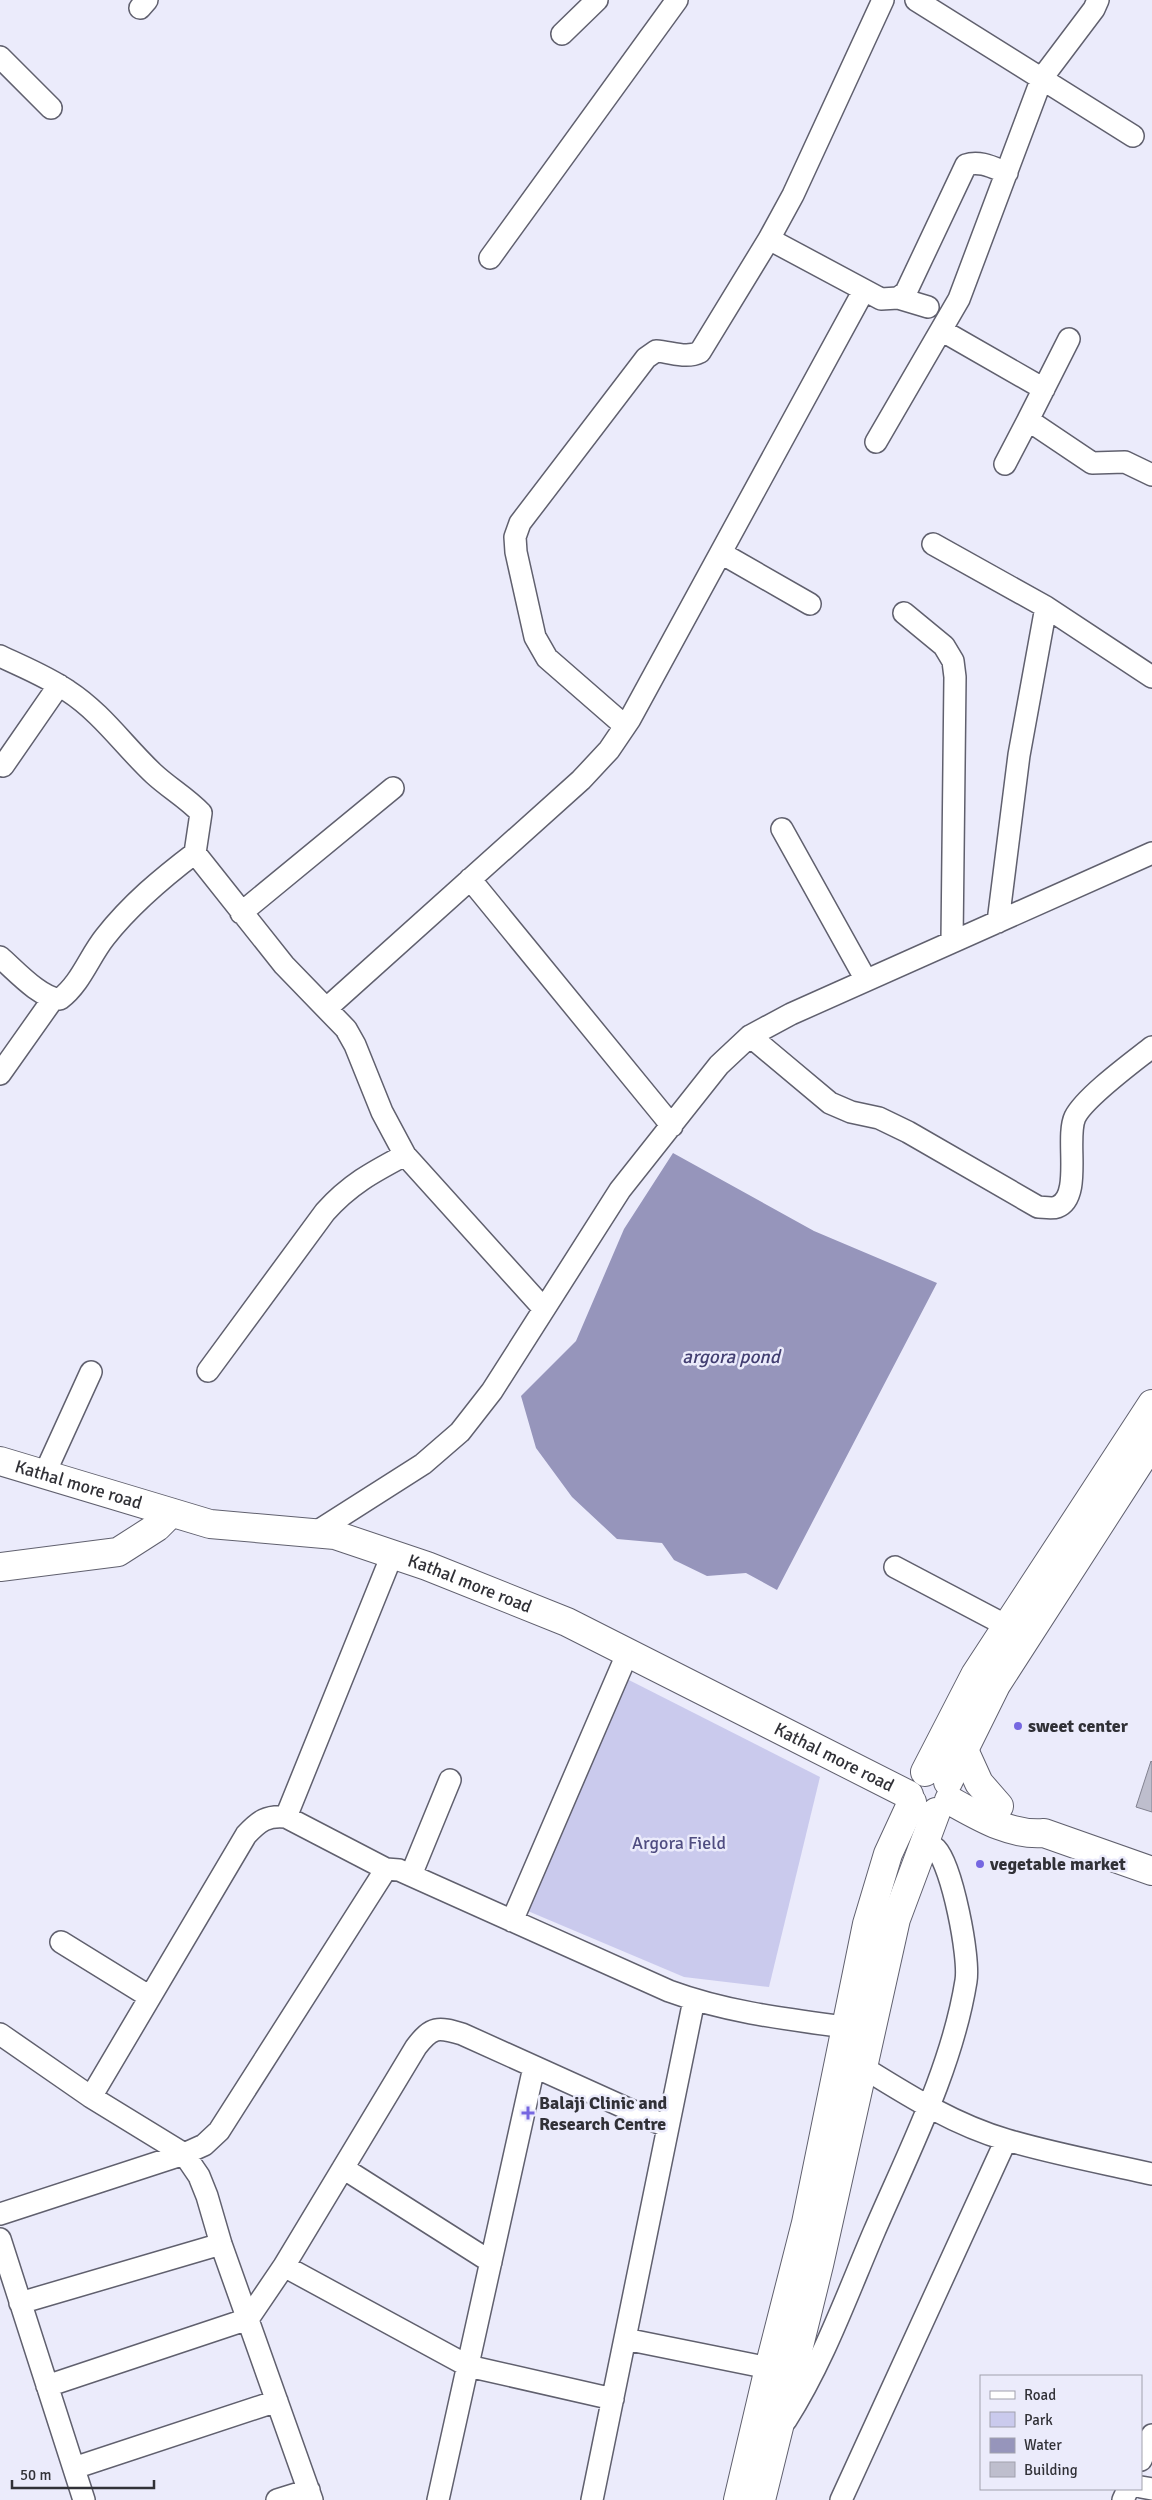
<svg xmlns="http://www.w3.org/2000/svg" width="1152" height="2500" font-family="Signika,sans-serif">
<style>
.green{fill:#cacaed}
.water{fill:#9695bb}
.building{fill:#bebecd;stroke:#81818f}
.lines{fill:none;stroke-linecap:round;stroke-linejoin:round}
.street-casing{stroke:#60606e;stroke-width:24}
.secondary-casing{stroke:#60606e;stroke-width:30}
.street{stroke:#fff;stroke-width:21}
.secondary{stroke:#fff;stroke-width:28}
.poi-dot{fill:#7667e1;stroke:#ebebfb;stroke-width:2}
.labels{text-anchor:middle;stroke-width:5;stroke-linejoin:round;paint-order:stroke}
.street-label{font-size:18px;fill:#313137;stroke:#ebebfb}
.poi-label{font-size:18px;font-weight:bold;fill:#313137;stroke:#ebebfb;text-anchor:start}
.park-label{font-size:18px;fill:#4f4c80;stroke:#ebebfb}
.water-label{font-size:19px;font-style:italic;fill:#423e71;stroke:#ebebfb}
</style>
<rect width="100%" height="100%" fill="#ebebfb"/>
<path class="green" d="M623 1677 820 1777 769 1987 684 1977 516 1906Z"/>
<path class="water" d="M673 1153 814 1231 937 1283 777 1590 746 1573 707 1576 674 1560 662 1543 617 1539 572 1497 536 1448 521 1396 576 1341 624 1229Z"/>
<path class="building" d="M1151 1761 1152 1762V1812L1136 1807Z"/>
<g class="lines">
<defs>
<path id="street" d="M916 0 1133 136
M140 8 147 0
M562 34 597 0
M0 57 51 108
M769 239 881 299 898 298 906 292 966 165C980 160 994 168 1007 173
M490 258 677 0
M898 298 928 307
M941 330 1044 389
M1028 420 1069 339
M876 442 959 299 1042 78 1094 9 1098 0
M1005 464 1028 420 1092 463 1125 462 1152 475
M933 544 1046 607 1152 677
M721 553 810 604
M904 613 944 646 953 661 955 677 952 942
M0 656C23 667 46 676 68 691 102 713 125 747 154 774 169 788 187 798 201 813L195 853 284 965 346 1029 355 1045 382 1112 405 1155 544 1309
M625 726 547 658 535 637 516 552 515 537 520 523 646 358 656 351C672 352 686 359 700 352L769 239 793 195 883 0
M3 766 59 685
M782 829 866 980
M470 879 672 1126
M241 913 393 788
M998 922 1019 755 1046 607
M0 957C15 970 41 999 60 999 81 983 89 957 105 937 131 904 162 878 195 853
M327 1008 581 780 609 750 630 719 864 290
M750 1036 830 1103 851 1112 879 1118 908 1132 1038 1207C1043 1207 1052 1209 1057 1207 1083 1197 1065 1138 1075 1117 1085 1097 1133 1062 1152 1047
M0 1074 53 999
M208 1371 325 1212C350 1184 373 1172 405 1155
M44 1475 91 1372
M313 1534 423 1464 460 1432 492 1391 620 1190 719 1065 750 1036 791 1014 1152 853
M895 1567 1007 1626
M286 1817 392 1555
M411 1875 450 1780
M512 1921 628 1652
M61 1942 150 1997
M0 2034 91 2097 184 2154 199 2176 207 2196 221 2244 312 2500
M864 2068C909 2096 955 2125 1007 2140 1054 2154 1104 2163 1152 2174
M91 2097 246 1835C259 1821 267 1815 286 1817L386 1869
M343 2168 491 2262
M0 2214 184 2154 204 2145 219 2131 386 1869 399 1870 669 1991C726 2012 785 2019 845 2027
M0 2239 84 2500
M284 2266 468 2366 613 2399
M20 2303 221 2244
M625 2339 769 2368
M47 2386 248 2319 284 2266 416 2047C432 2026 438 2027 462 2034L668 2127
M786 2420C823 2362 847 2295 874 2232 909 2151 952 2068 966 1981 970 1957 952 1866 936 1849 933 1846 927 1844 924 1841
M1141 2460 1152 2435
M74 2468 277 2401
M1141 2487 1152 2489
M277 2500 309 2490
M438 2500 534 2067
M592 2500 694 2000
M841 2500 1006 2140
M1123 2500 1128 2489"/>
<g id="secondary">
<path id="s1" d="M0 1461 210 1524 335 1535 427 1566 567 1622 909 1795"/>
<path d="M0 1567 118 1552 157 1527 171 1513"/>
<path d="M964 1750 979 1783 999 1806"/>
<path d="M925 1772 975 1675 1152 1404"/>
<path d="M948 1782 996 1685 1152 1443"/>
<path d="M949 1800C978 1816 1010 1836 1044 1833L1152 1871"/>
<path d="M738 2500 769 2368 806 2223 867 1924 888 1854 912 1802"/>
<path d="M761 2500 819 2265 896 1919 936 1812"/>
</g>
</defs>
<use href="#street" class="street-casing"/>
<use href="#secondary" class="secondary-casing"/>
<use href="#street" class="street"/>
<use href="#secondary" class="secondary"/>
</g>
<g class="poi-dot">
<circle cx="1018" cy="1726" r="5"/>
<circle cx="980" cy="1864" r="5"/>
<path d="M525.5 2105.5h5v5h5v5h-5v5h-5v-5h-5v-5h5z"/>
</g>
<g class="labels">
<g class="street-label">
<text dy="6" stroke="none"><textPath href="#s1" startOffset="82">Kathal more road</textPath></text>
<text dy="6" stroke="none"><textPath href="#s1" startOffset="488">Kathal more road</textPath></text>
<text dy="6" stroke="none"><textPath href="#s1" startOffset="892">Kathal more road</textPath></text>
</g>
<g class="poi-label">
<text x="1028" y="1732">sweet center</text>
<text x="990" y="1870">vegetable market</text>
<text x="539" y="2109">Balaji Clinic and<tspan x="539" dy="21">Research Centre</tspan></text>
</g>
<g class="park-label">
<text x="679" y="1849">Argora Field</text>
</g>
<g class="water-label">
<text x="731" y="1363">argora pond</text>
</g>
</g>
<rect x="980" y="2375" width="162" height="115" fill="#ebebfb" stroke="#a1a1ad"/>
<rect x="990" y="2391" width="25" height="8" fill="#ffffff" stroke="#a1a1ad"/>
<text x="1024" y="2400" font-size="15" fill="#313137">Road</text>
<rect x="990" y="2412" width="25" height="15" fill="#cacaed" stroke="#a1a1ad"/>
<text x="1024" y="2425" font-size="15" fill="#313137">Park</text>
<rect x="990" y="2438" width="25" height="15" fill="#9695bb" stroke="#a1a1ad"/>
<text x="1024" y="2450" font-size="15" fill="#313137">Water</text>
<rect x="990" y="2462" width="25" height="15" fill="#bebecd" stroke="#a1a1ad"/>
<text x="1024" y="2475" font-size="15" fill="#313137">Building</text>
<path d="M12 2480v8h142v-8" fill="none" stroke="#313137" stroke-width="2.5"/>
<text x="20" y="2480" font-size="15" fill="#313137" stroke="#ebebfb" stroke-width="4" paint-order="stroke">50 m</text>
</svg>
